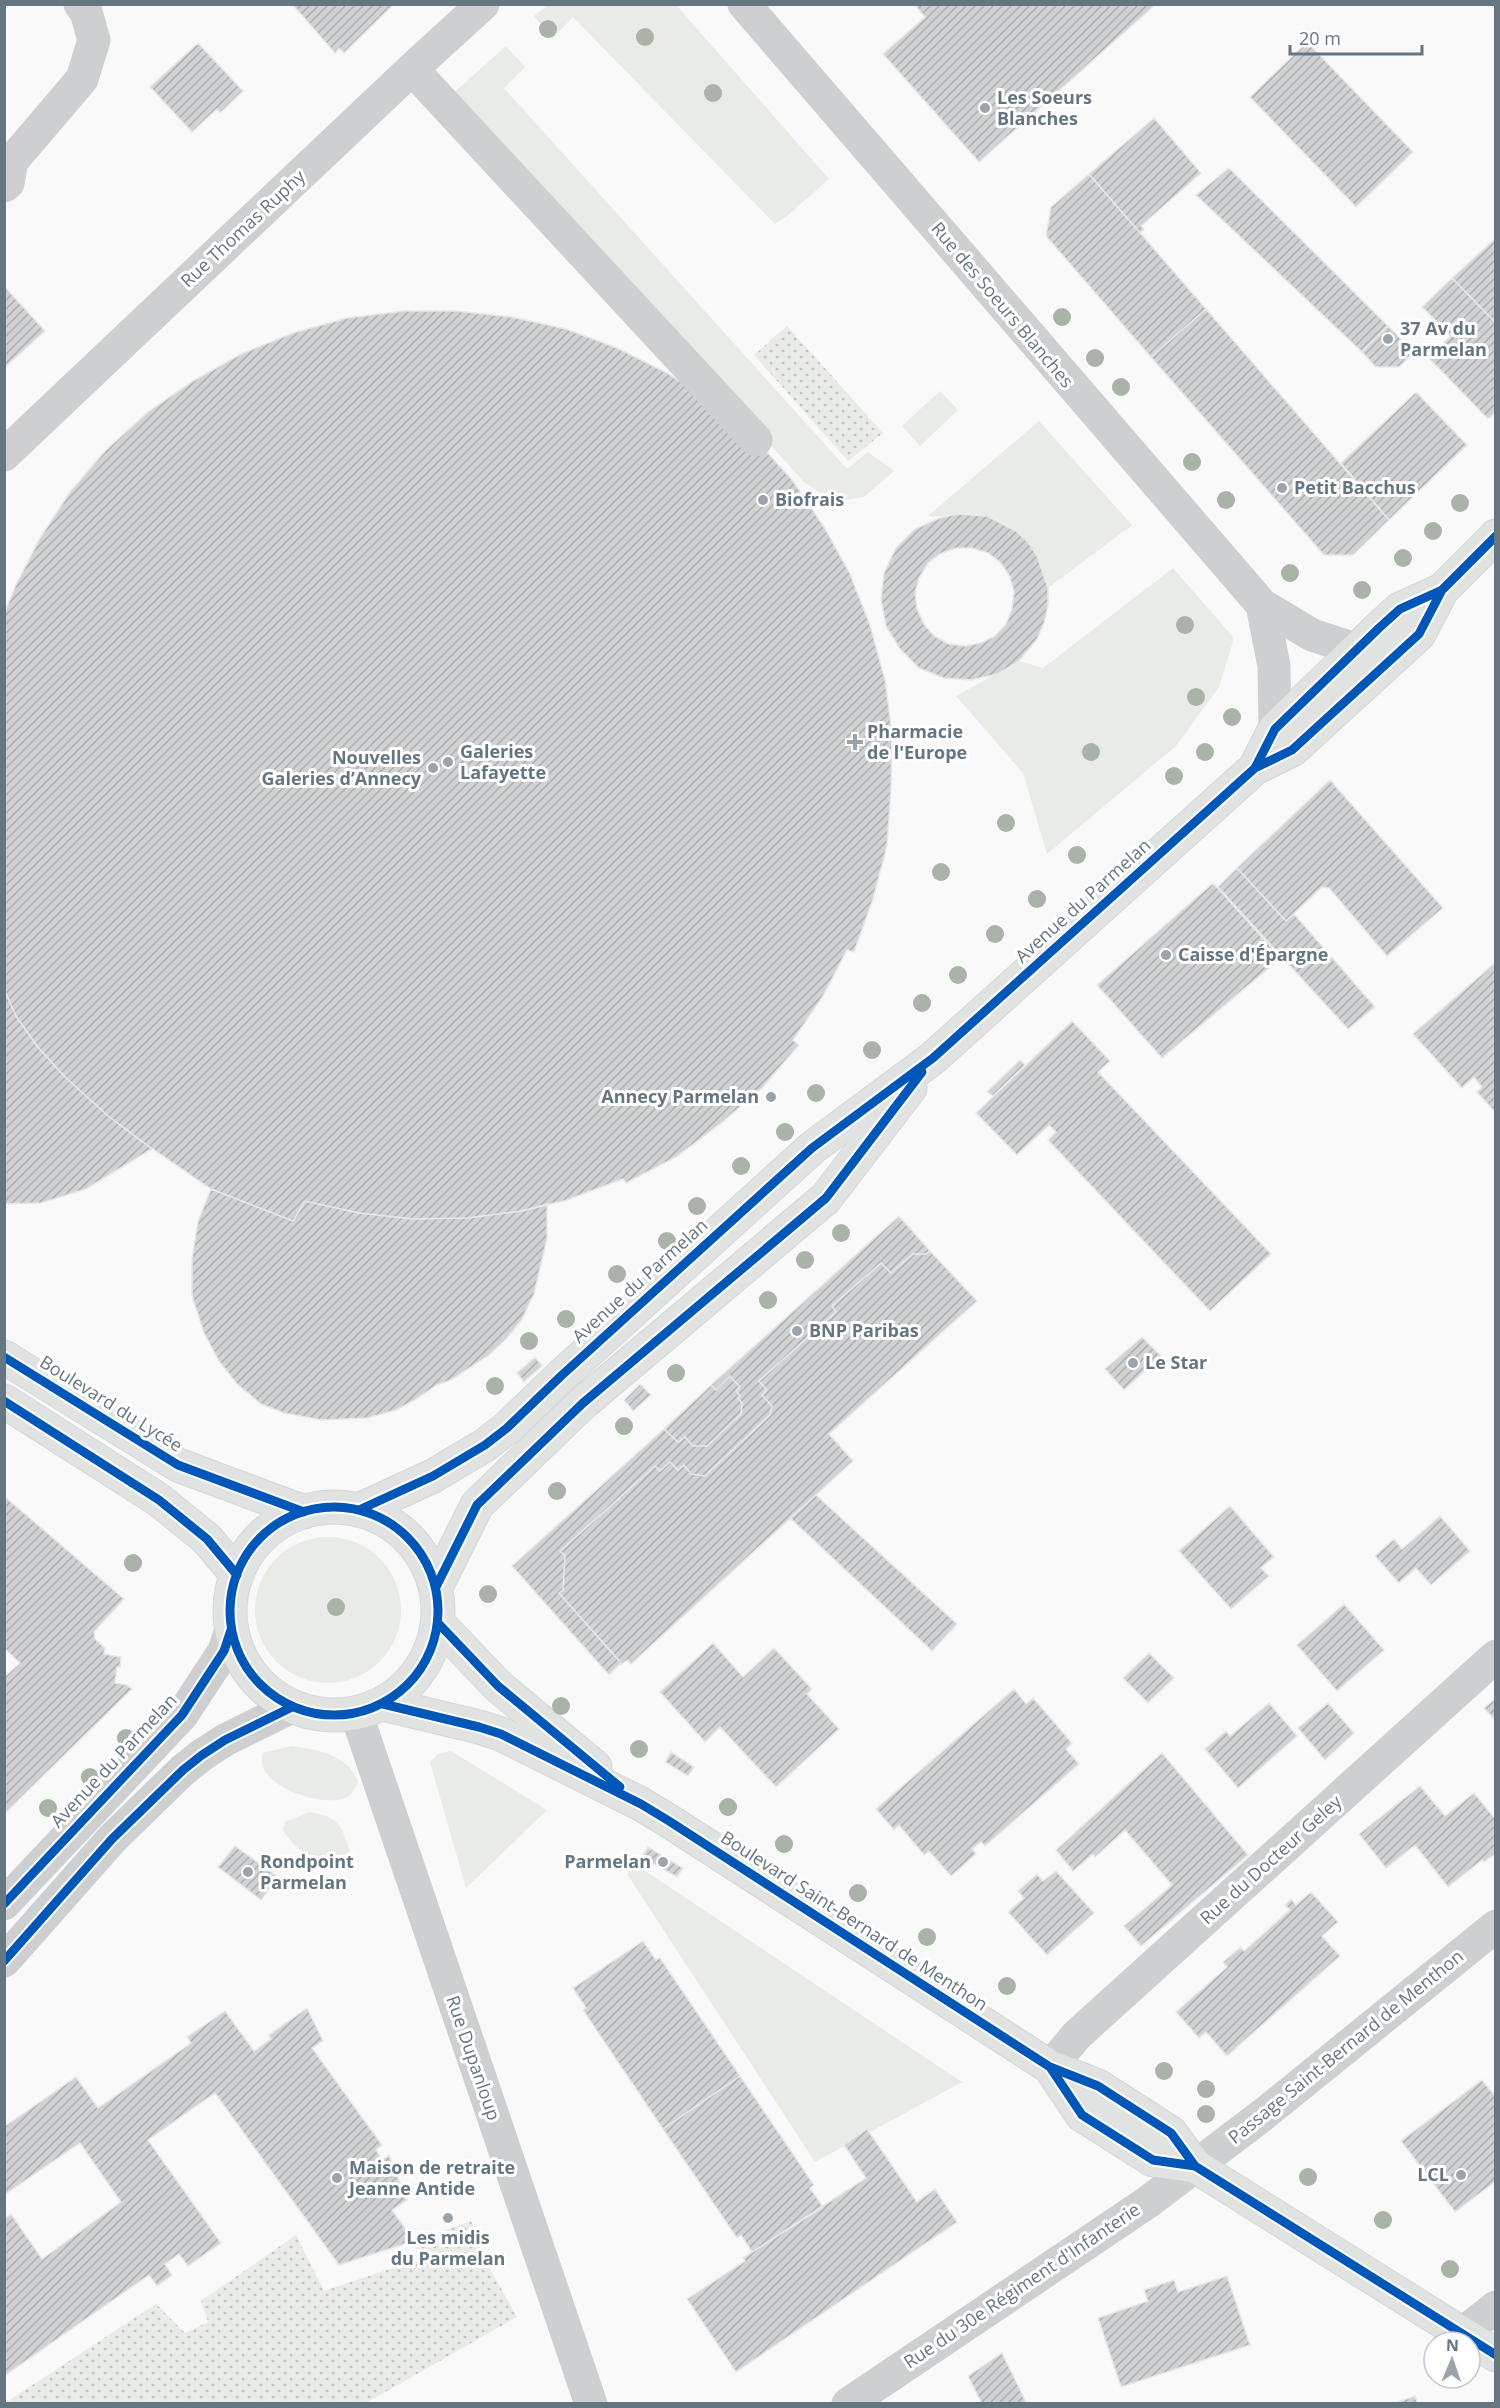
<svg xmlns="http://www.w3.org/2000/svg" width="1500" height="2408" font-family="'Open Sans',sans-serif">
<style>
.grass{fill:#e8ebe6}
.park{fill:url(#park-dots)}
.building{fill:url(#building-hatch);stroke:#e8e8e8;stroke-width:1.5;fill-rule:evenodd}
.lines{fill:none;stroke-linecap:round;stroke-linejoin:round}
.major-casing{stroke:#d5d6d7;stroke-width:35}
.minor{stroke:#cecfd0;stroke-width:33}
.major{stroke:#e1e2e2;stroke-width:33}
.cycleway-casing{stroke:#fff;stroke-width:13}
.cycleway{stroke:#0057b8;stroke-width:9}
.tree{fill:#a9b3a7}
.poi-dot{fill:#99a4ac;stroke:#fff;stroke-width:2}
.labels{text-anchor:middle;stroke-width:6;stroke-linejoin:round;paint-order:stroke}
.poi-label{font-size:18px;font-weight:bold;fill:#657683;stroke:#fff;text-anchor:start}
.street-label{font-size:18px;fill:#657683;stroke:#fff}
</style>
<defs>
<pattern id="park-dots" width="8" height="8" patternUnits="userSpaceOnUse" patternTransform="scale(1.5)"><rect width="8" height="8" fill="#e8ebe6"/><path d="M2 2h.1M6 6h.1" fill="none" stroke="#c0c3c0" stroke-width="1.8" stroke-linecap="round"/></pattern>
<pattern id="building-hatch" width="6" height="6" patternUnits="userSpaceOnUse" patternTransform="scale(1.5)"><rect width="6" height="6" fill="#d0d2d3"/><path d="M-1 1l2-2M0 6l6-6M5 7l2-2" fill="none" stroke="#acafb1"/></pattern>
</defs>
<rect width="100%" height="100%" fill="#f9f9f9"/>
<path class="grass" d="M548 5H676L829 179 787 216 775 224 573 17 552 39 534 16Z
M506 46 525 67 504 88 847 469 868 452 894 471 864 497 834 502 805 483 450 96Z
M940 391 958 410 920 446 902 426Z
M1039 421 1132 525 1048 588C1039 550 1015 518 974 514 959 512 943 518 928 516Z
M1173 568 1234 638 1219 687 1176 746 1047 854 1023 773 956 696 1019 661 1043 668Z
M255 1610a73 73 0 1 1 146 0a73 73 0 1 1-146 0Z
M291 1746C315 1749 350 1755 358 1782 355 1788 351 1797 343 1799 319 1806 252 1785 263 1753Z
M451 1751 547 1810 466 1888 430 1762 438 1754Z
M310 1812C340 1818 341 1824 350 1852 319 1863 302 1859 283 1830L285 1822Z
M635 1864 962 2082 815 2162 627 1874Z"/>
<path class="park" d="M787 326 883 433 848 461 754 355Z
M471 2221 485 2260 517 2317 366 2403H5L156 2304 185 2333 208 2322 201 2301 296 2235 324 2291 420 2259 414 2241Z"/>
<path class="building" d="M292 4H394L344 53 339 48 335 53Z
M914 4H1156L979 162 883 54 925 17Z
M1307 42 1413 152 1356 207 1250 97Z
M198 43 243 91 220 113 217 109 192 132 150 87Z
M1154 118 1201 173 1141 226 1144 229 1140 233 1089 174Z
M1229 168 1388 326 1362 352 1196 195Z
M1089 174 1206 309 1151 357 1046 236 1051 207Z
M1496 238V323L1452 278Z
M1452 278 1496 323V412L1488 419 1428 357 1451 336 1422 307Z
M4 286 45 331 4 368Z
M1206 309 1389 520 1353 555H1324L1151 357Z
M404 311H456L512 317 566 329 617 348 667 373 713 403 756 440 793 481 824 527 850 574 870 625 885 680 892 733 891 790 887 846 873 899 854 952 847 950 823 996 793 1040 799 1045 762 1088 720 1124 676 1157 626 1183 623 1179 567 1200 522 1211 467 1218 413 1219 359 1213 305 1201 293 1221 211 1189 137 1138 107 1115 64 1076 37 1046 16 1016 4 989V614L15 587 40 538 70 492 106 450 148 412 193 381 241 354 293 333 347 318Z
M1388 326 1414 352 1399 367H1376L1362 352Z
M1416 392 1467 445 1389 520 1341 463Z
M956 514 987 516 1016 531 1028 542 1037 556 1048 588V605L1044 623 1037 639 1019 661 998 674 971 680 944 678 919 668 900 649 886 626 881 599 884 573 896 548 915 529 940 518ZM956 548H972L988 553 1001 563 1010 577 1014 592 1012 609 1006 624 995 636 981 643 965 646 949 644 934 636 924 624 917 609 915 593 919 578 928 563 940 554Z
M1330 780 1443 908 1387 956 1329 888 1322 887 1286 921 1237 868Z
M1237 868 1286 921 1294 914 1375 1007 1348 1029 1218 887Z
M1213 883 1281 958 1162 1058 1097 985Z
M1496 962V1113L1477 1092 1482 1087 1474 1077 1462 1088 1413 1034Z
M4 989 16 1016 37 1046 64 1076 107 1115 152 1149 86 1189 41 1203 4 1204Z
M1072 1021 1110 1061 1098 1072 1271 1254 1210 1311 1048 1140 1056 1132 1049 1125 1017 1155 976 1113Z
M1020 1060 1025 1065 993 1096 987 1092Z
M211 1189 293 1221 305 1201 359 1213 413 1219 467 1218 522 1211 547 1204V1239L534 1294 521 1321 506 1339 488 1356 451 1380 437 1385 413 1401 396 1410 367 1418 322 1420 284 1413 261 1404 237 1384 219 1361 204 1333 192 1296V1258L198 1221Z
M899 1216 930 1251 926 1254H913L891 1273 881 1263 832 1306 836 1312 759 1381 767 1390 762 1395 772 1406 770 1415 705 1476 691 1474 684 1465 678 1470 670 1462 660 1471 655 1466 560 1551 565 1556 563 1590 559 1593 621 1663 609 1675 512 1566 664 1429 678 1442 685 1437 693 1446H707L741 1414 742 1403 738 1398 740 1396 736 1391 740 1387 730 1376 716 1390 711 1385Z
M930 1251 977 1301 829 1434 853 1461 631 1664 627 1660 622 1664 559 1593 563 1590 565 1556 560 1551 655 1466 660 1471 670 1462 678 1470 684 1465 691 1474 705 1476 770 1415 772 1406 762 1395 767 1390 759 1381 836 1312 832 1306 881 1263 891 1273 913 1254H926Z
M1142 1337 1161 1356 1124 1390 1105 1369Z
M535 1357 542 1366 524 1382 517 1373Z
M730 1376 740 1387 736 1391 740 1396 738 1398 742 1403 741 1414 707 1446H693L685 1437 678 1442 664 1429 711 1385 716 1390Z
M640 1384 651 1395 633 1411 624 1400Z
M816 1495 957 1624 932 1651 790 1518Z
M4 1496 124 1599 94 1632 95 1639 105 1648 104 1654 121 1657 120 1667H117L115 1683 127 1685 132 1689 4 1814V1677L20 1663 4 1648Z
M1230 1506 1274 1557 1261 1568 1269 1576 1231 1609 1179 1551Z
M1440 1516 1470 1551 1431 1585 1416 1568 1399 1583 1375 1556 1394 1539 1402 1549Z
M1344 1604 1384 1650 1337 1691 1297 1645Z
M713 1643 743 1677 774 1648 812 1689 807 1694 839 1729 776 1787 720 1727 705 1742 660 1692Z
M1149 1653 1174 1678 1148 1703 1123 1678Z
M1014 1689 1026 1704 1033 1698 1072 1743 1066 1749 1079 1764 985 1846 981 1842 972 1849 976 1854 951 1876 929 1851 924 1855 899 1825 894 1830 876 1809Z
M1496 1698V1721L1484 1708Z
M1269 1703 1297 1736 1238 1788 1205 1749 1226 1731 1230 1736Z
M1328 1703 1354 1733 1325 1760 1298 1728Z
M671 1752 694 1767 688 1776 665 1762Z
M1162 1753 1248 1855 1141 1946 1124 1926 1172 1885 1125 1830 1095 1857 1093 1854 1073 1871 1056 1850Z
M1420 1786 1445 1816 1474 1793 1496 1820V1853L1484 1862 1482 1860 1448 1887 1415 1845 1386 1868 1359 1834Z
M235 1846 278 1877 261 1900 218 1867Z
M648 1847 683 1868 677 1877 642 1857Z
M1056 1871 1094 1913 1047 1955 1008 1912 1024 1898 1018 1891 1037 1874 1043 1881Z
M1311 1892 1338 1922 1322 1936 1340 1956 1227 2056 1206 2032 1199 2038 1176 2012 1227 1967 1223 1962 1241 1947 1244 1951 1290 1910 1285 1905 1291 1899 1296 1905Z
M643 1941 656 1960 660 1958 740 2076 663 2129 583 2010 586 2008 573 1988Z
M307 2008 323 2041 312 2048 382 2145 376 2150 382 2160 389 2155 407 2200 392 2210 414 2241 339 2265 215 2093 148 2140 221 2243 188 2266 179 2254 165 2264 172 2275 157 2286 149 2275 4 2376V2219L11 2214 42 2259 121 2202 80 2143 4 2195V2127L76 2077 98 2108 191 2043 187 2037 225 2011 254 2051 271 2039 269 2035Z
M740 2076 814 2185 810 2188 823 2207 752 2252 741 2235 737 2238 663 2129Z
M1482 2080 1496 2097V2181L1455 2212 1401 2141Z
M867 2129 917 2202 935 2189 957 2222 736 2372 687 2299 745 2261 743 2258 866 2178 844 2145Z
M1227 2276 1250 2345 1121 2387 1098 2318 1148 2301 1144 2290 1174 2280 1178 2292Z
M1002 2353 1027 2404H982L968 2376Z
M1415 2396 1418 2404H1392Z"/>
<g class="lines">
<defs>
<path id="major" d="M1255 768 1275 729 1379 628 1400 609 1442 590
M4 1357 178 1465 304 1512
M4 1401 159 1500 207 1539 237 1575
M230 1611a104 104 0 1 1 208 0a104 104 0 1 1-208 0Z
M359 1510 433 1476 485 1445 507 1428 561 1376 812 1148 933 1058 1255 768 1292 750 1419 634 1442 590 1496 536
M436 1587 477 1505 583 1403 826 1198 910 1088
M438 1623 498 1686 595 1767
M383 1704 479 1727 501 1734 641 1804 669 1821 1050 2067 1098 2086 1171 2133 1195 2166 1496 2355
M1050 2067 1082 2115 1153 2160 1195 2166"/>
</defs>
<use href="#major" class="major-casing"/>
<path class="minor" d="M744 4 1262 605 1312 635 1358 650
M412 69 756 440
M4 186 8 183 12 161 82 79 94 40 86 12 80 4
M4 455 412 69 483 4
M1262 605 1274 666 1275 729
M356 1713 591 2404
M4 1904 182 1715 224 1651 231 1630
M4 1961 112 1839 183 1770 202 1755 225 1740 292 1707
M1050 2067 1077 2035 1496 1656
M1462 2334 1496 2307
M848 2404 1148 2202 1264 2114 1496 1926"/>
<use href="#major" class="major"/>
<defs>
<path id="cycleway" d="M1255 768 1275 729 1379 628 1400 609 1442 590
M4 1357 178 1465 304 1512
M4 1401 159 1500 207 1539 237 1575
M230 1611a104 104 0 1 1 208 0a104 104 0 1 1-208 0Z
M359 1510 433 1476 485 1445 507 1428 561 1376 812 1148 933 1058 1255 768 1292 750 1419 634 1442 590 1496 536
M436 1587 477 1505 583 1403 826 1198 922 1072
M438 1623 498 1686 620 1787
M383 1704 479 1727 501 1734 641 1804 669 1821 1050 2067 1098 2086 1171 2133 1195 2166 1496 2355
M4 1904 182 1715 224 1651 231 1630
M4 1961 112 1839 183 1770 202 1755 225 1740 292 1707
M1050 2067 1082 2115 1153 2160 1195 2166"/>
</defs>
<use href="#cycleway" class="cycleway-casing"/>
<use href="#cycleway" class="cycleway"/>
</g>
<g class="tree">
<circle cx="548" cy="29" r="9"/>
<circle cx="645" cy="37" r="9"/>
<circle cx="713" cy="93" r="9"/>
<circle cx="1062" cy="317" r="9"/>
<circle cx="1095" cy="358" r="9"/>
<circle cx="1121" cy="387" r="9"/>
<circle cx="1192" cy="462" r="9"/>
<circle cx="1226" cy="500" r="9"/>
<circle cx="1460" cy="503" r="9"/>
<circle cx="1433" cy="531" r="9"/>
<circle cx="1403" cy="558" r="9"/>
<circle cx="1290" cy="573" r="9"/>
<circle cx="1362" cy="590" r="9"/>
<circle cx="1185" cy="625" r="9"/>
<circle cx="1196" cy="697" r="9"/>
<circle cx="1232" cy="717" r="9"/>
<circle cx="1091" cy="752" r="9"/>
<circle cx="1205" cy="752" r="9"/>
<circle cx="1174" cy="776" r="9"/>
<circle cx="1006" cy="823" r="9"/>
<circle cx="1077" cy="855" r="9"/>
<circle cx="941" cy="872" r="9"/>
<circle cx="1037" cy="899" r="9"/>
<circle cx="995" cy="934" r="9"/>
<circle cx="958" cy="975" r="9"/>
<circle cx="922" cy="1003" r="9"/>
<circle cx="872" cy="1050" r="9"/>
<circle cx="816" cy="1093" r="9"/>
<circle cx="785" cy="1132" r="9"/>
<circle cx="741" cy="1166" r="9"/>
<circle cx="697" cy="1206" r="9"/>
<circle cx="841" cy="1233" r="9"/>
<circle cx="667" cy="1241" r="9"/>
<circle cx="805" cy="1260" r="9"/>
<circle cx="617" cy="1274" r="9"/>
<circle cx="768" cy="1300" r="9"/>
<circle cx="566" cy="1319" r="9"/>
<circle cx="529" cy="1341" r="9"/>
<circle cx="676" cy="1373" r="9"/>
<circle cx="495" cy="1386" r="9"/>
<circle cx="624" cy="1426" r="9"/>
<circle cx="557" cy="1491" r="9"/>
<circle cx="133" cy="1563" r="9"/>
<circle cx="488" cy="1594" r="9"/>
<circle cx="336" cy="1607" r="9"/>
<circle cx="561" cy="1706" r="9"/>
<circle cx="126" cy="1738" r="9"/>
<circle cx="639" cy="1749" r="9"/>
<circle cx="90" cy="1777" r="9"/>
<circle cx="728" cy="1807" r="9"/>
<circle cx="48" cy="1808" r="9"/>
<circle cx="784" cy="1844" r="9"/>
<circle cx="858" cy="1893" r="9"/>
<circle cx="927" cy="1937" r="9"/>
<circle cx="1007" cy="1986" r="9"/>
<circle cx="1164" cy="2071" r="9"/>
<circle cx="1206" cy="2089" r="9"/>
<circle cx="1206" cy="2114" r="9"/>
<circle cx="1308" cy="2177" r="9"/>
<circle cx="1383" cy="2220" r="9"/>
<circle cx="1450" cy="2269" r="9"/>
</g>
<g class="poi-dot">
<circle cx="985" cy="108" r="6"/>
<circle cx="1388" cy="339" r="6"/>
<circle cx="1282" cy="488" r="6"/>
<circle cx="763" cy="500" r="6"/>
<path d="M852 733h6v6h6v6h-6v6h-6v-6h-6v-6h6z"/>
<circle cx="448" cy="762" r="6"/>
<circle cx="433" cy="768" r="6"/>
<circle cx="1166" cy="955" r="6"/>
<circle cx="771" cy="1097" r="6"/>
<circle cx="797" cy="1331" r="6"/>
<circle cx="1133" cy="1363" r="6"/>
<circle cx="663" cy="1862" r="6"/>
<circle cx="248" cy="1872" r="6"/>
<circle cx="1461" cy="2175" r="6"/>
<circle cx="337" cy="2178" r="6"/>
<circle cx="448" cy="2218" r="6"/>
</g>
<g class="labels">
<g class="poi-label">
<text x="997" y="104">Les Soeurs<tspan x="997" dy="21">Blanches</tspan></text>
<text x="1400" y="335">37 Av du<tspan x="1400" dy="21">Parmelan</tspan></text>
<text x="1294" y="494">Petit Bacchus</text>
<text x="775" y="506">Biofrais</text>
<text x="867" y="738">Pharmacie<tspan x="867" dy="21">de l'Europe</tspan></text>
<text x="460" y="758">Galeries<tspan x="460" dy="21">Lafayette</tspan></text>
<text x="421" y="764" text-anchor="end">Nouvelles<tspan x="421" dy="21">Galeries d’Annecy</tspan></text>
<text x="1178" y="961">Caisse d'Épargne</text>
<text x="759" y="1103" text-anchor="end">Annecy Parmelan</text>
<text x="809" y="1337">BNP Paribas</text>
<text x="1145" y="1369">Le Star</text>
<text x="260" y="1868">Rondpoint<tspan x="260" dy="21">Parmelan</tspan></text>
<text x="651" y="1868" text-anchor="end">Parmelan</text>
<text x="349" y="2174">Maison de retraite<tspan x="349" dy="21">Jeanne Antide</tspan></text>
<text x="1449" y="2181" text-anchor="end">LCL</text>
<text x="448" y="2244" text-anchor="middle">Les midis<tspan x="448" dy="21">du Parmelan</tspan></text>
</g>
<g class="street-label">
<text transform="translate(243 229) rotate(-43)" y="6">Rue Thomas Ruphy</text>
<text transform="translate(1002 305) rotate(50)" y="6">Rue des Soeurs Blanches</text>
<text transform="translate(1083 901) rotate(-42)" y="6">Avenue du Parmelan</text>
<text transform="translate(640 1281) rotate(-42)" y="6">Avenue du Parmelan</text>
<text transform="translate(111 1404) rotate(32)" y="6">Boulevard du Lycée</text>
<text transform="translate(114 1761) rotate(-47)" y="6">Avenue du Parmelan</text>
<text transform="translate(1271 1860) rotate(-42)" y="6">Rue du Docteur Geley</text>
<text transform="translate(854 1921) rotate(33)" y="6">Boulevard Saint-Bernard de Menthon</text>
<text transform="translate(1346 2047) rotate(-39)" y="6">Passage Saint-Bernard de Menthon</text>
<text transform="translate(473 2058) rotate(71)" y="6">Rue Dupanloup</text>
<text transform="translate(1022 2286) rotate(-34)" y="6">Rue du 30e Régiment d'Infanterie</text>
</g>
</g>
<rect width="1500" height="2408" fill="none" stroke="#657683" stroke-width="12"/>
<g transform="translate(1452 2360) rotate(2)"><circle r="28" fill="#ffffff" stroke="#c1c8cd" stroke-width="1.5"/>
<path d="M0-4.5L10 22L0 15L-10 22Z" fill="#99a4ac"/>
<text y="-9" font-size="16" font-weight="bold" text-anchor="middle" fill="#657683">N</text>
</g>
<path d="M1290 45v9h132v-9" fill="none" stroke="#657683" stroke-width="3"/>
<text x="1299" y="45" font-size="18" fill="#657683" stroke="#ffffff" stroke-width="4.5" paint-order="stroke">20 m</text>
</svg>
